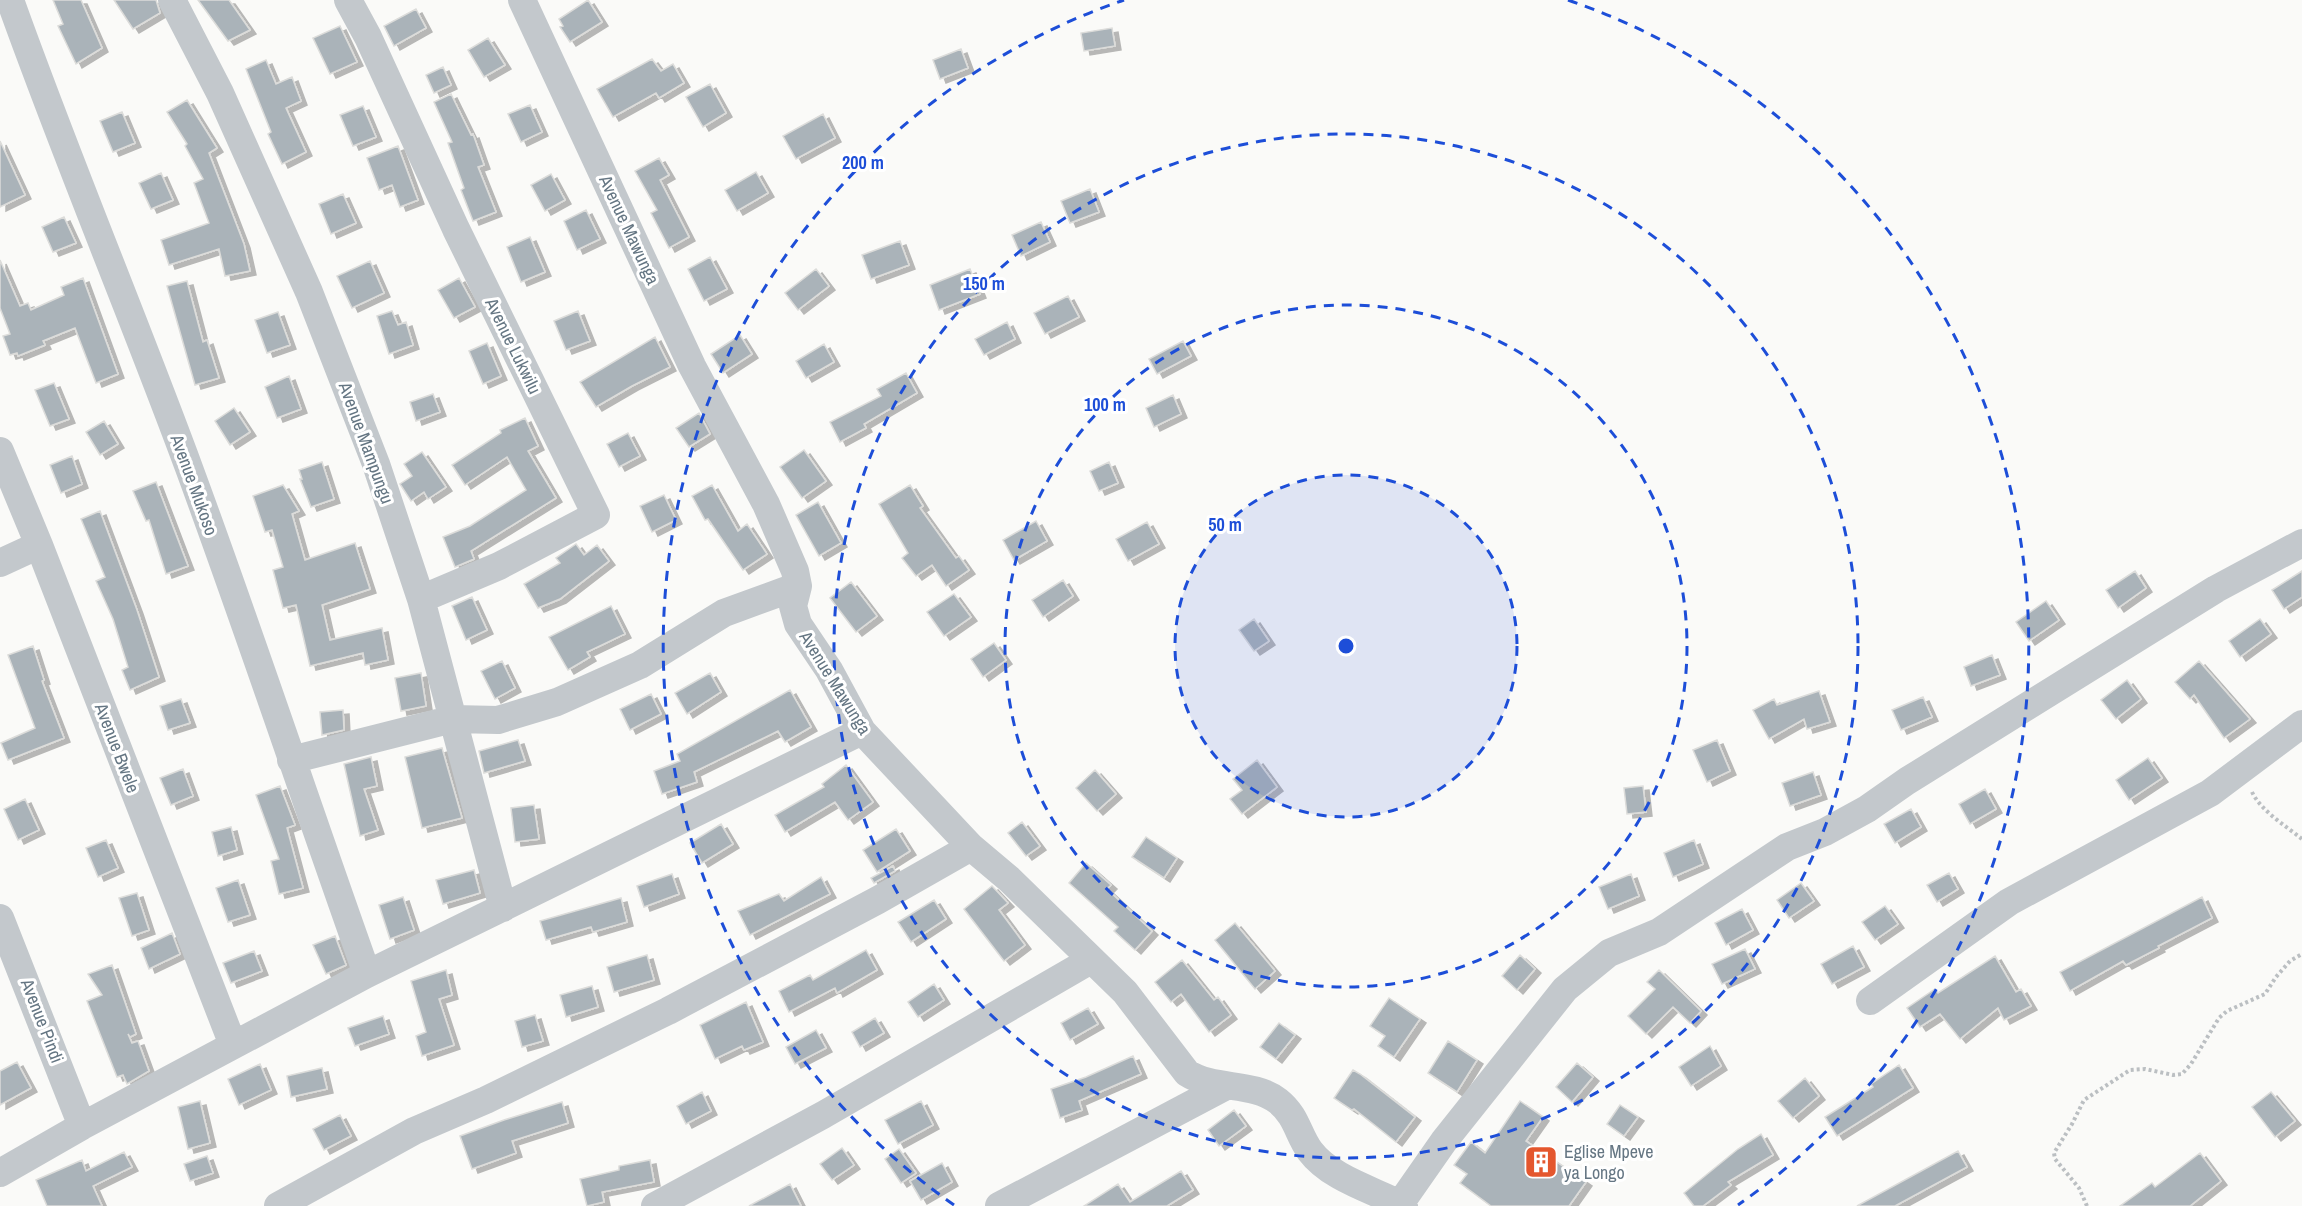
<svg xmlns="http://www.w3.org/2000/svg" width="2302" height="1206" font-family="'Archivo Narrow',sans-serif">
<style>
.building{fill:#aab3b9;stroke:#dcdcda;stroke-width:1.5;filter:url(#shadow)}
.lines{fill:none;stroke-linecap:round;stroke-linejoin:round}
.path{stroke:#bbbfc2;stroke-width:4;stroke-dasharray:3 3;stroke-linecap:butt}
.minor{stroke:#c3c8cc;stroke-width:28}
.ring{fill:none;stroke:#1d4ed8;stroke-width:3;stroke-dasharray:10 8}
.labels{text-anchor:middle;stroke-width:6;stroke-linejoin:round;paint-order:stroke}
.street-label{font-size:18px;fill:#657683;stroke:#fff}
.poi-label{font-size:18px;fill:#657683;stroke:#fff;text-anchor:start}
.centre{fill:#1d4ed8;stroke:#fff;stroke-width:3}
.ring-label{font-size:18px;text-anchor:middle;font-weight:bold;fill:#1d4ed8;stroke:#fff;stroke-width:6;stroke-linejoin:round;paint-order:stroke}
</style>
<defs>
<filter id="shadow"><feDropShadow dx="6" dy="4" stdDeviation="0" flood-color="#0004"/></filter>
</defs>
<rect width="100%" height="100%" fill="#fafaf8"/>
<path class="building" d="M53 0H81L102 48 76 64 58 26 63 24Z
M114 0H156L160 13 133 29Z
M198 0H229L250 30 228 41Z
M588 0 602 22 570 42 560 27 563 26 559 19Z
M416 9 426 28 394 46 384 26Z
M340 26 357 62 330 74 313 38Z
M1112 28 1115 46 1084 51 1081 33Z
M488 38 505 65 484 77 468 50Z
M961 49 968 68 940 79 933 60Z
M652 59 661 71 673 64 684 83 659 98 656 93 613 117 597 89Z
M266 60 276 84 292 77 301 101 286 108 306 152 282 164 268 134 271 132 246 69Z
M443 67 451 85 434 93 426 75Z
M710 84 726 113 703 127 686 97Z
M451 94 471 135 473 134 484 165 478 167 496 212 473 221 461 190 464 188 448 143 452 142 434 102Z
M187 100 217 148 209 153 244 244 250 271 225 276 219 249 169 265 161 240 209 223 194 183 203 179 185 146 187 144 167 112Z
M530 105 542 132 521 142 508 114Z
M363 106 376 137 353 146 340 115Z
M122 112 135 143 113 152 100 121Z
M823 114 835 138 796 159 783 136Z
M0 141 25 195 0 207Z
M398 146 418 200 400 207 392 185 379 190 367 158Z
M659 158 669 175 660 180 689 237 669 248 651 213 657 210 635 171Z
M756 172 768 193 737 211 725 190Z
M161 173 173 200 151 209 139 183Z
M551 174 565 200 545 211 531 185Z
M1090 189 1099 212 1070 223 1061 201Z
M343 194 356 223 331 234 319 204Z
M586 210 600 239 577 250 564 221Z
M64 217 76 243 53 252 42 227Z
M1041 222 1050 242 1021 256 1012 235Z
M530 237 545 272 521 282 507 247Z
M900 241 909 265 871 279 862 255Z
M710 257 727 289 704 301 688 269Z
M0 260 20 306 28 303 31 310 64 295 61 287 83 278 118 374 96 383 75 328 43 341 45 345 18 356 17 353 10 355 3 336 10 334 0 308Z
M370 261 384 293 352 308 337 276Z
M816 269 829 286 798 310 785 293Z
M970 269 980 294 939 310 930 285Z
M459 278 475 307 454 318 438 290Z
M187 281 203 342 207 340 219 378 195 385 167 286Z
M1068 296 1079 317 1045 334 1034 313Z
M392 311 398 325 406 322 413 345 389 354 377 316Z
M578 311 590 341 566 350 554 321Z
M278 312 290 345 267 353 255 320Z
M1007 322 1015 339 984 355 975 339Z
M740 335 752 354 723 373 711 354Z
M655 337 670 367 632 386 596 407 580 382Z
M1183 341 1191 356 1157 374 1149 359Z
M487 343 501 376 483 384 469 351Z
M824 344 834 362 806 378 796 361Z
M906 373 917 393 864 424 866 428 840 442 830 422 881 396 877 389Z
M289 376 301 409 277 418 265 387Z
M54 383 69 419 50 426 35 390Z
M433 394 440 412 416 421 410 402Z
M1173 395 1181 414 1154 427 1146 408Z
M234 408 250 432 230 445 215 421Z
M699 413 710 434 689 447 676 428Z
M525 418 538 446 528 451 556 498 471 551 474 559 455 567 443 537 470 526 526 490 507 457 465 485 452 465 501 433 500 430Z
M104 421 118 444 100 455 86 432Z
M628 433 640 456 619 467 607 444Z
M804 450 826 481 802 498 780 467Z
M422 452 446 487 428 499 424 492 411 501 400 484 412 476 404 464Z
M72 456 82 484 61 493 50 465Z
M322 462 334 499 311 507 300 479H302L299 470Z
M1109 462 1118 483 1099 491 1090 471Z
M156 482 188 566 166 574 149 520 146 521 133 491Z
M283 485 299 511 292 514 305 560 355 543 370 589 322 605 330 640 382 628 388 660 365 665 363 653 310 666 296 605 283 608 273 570 283 567 272 530 265 532 253 496Z
M712 485 738 531 747 524 767 554 743 570 708 519 705 520 692 496Z
M910 485 923 506 920 508 956 558 959 556 969 570 946 586 932 565 916 576 902 558 908 553 879 504Z
M664 495 676 520 652 532 640 506Z
M818 502 841 543 819 556 796 515Z
M100 511 137 610 159 677 130 690 122 670 128 667 113 619 96 581 105 577 81 519Z
M1036 521 1047 541 1014 560 1003 540Z
M1147 522 1159 544 1128 561 1116 539Z
M576 544 584 555 597 545 609 561 560 599 538 608 524 584 560 563 556 558Z
M2135 571 2146 588 2118 608 2106 590Z
M2302 571V597L2284 609 2272 590Z
M1063 580 1073 596 1043 617 1032 600Z
M851 582 877 616 856 632 830 598Z
M954 594 971 617 944 636 927 612Z
M472 597 487 630 466 640 452 606Z
M2046 601 2059 620 2029 641 2016 622Z
M611 606 625 634 587 652 590 657 568 670 549 637Z
M1254 619 1269 641 1254 651 1239 630Z
M2260 619 2271 634 2240 657 2229 641Z
M994 643 1006 660 983 677 971 659Z
M33 646 44 680 42 681 64 738 8 760 1 743 35 728 8 655Z
M1992 655 2000 675 1971 686 1964 667Z
M502 661 515 688 495 699 481 671Z
M2199 661 2250 719 2224 738 2194 695 2190 699 2175 682Z
M421 673 426 706 401 711 395 678Z
M710 673 721 692 687 714 675 693Z
M2127 680 2141 699 2116 719 2101 700Z
M790 690 811 727 785 742 778 731 694 772 697 782 662 794 654 771 680 761 677 754Z
M1819 691 1830 722 1807 729 1804 719 1769 739 1753 710 1774 699 1777 705Z
M651 694 661 714 630 730 620 709Z
M1923 697 1932 717 1901 730 1892 710Z
M181 699 190 723 168 730 160 706Z
M343 710 344 730 322 735 320 712Z
M518 740 525 761 484 773 479 751Z
M1717 740 1730 771 1707 782 1693 750Z
M442 748 462 818 422 828 405 757Z
M371 757 377 786 364 789 378 830 360 836 344 764Z
M2148 758 2162 778 2129 800 2116 780Z
M1257 760 1277 787 1242 814 1230 799 1242 790 1233 779Z
M846 765 873 802 848 820 835 802 785 832 775 815 824 787 822 784Z
M183 769 193 796 171 805 160 778Z
M1095 770 1116 794 1097 811 1076 788Z
M1813 772 1821 795 1790 806 1782 783Z
M280 786 295 825 287 828 303 888 279 894 271 861 279 859 256 795Z
M1643 786 1646 812 1627 814 1624 788Z
M1985 789 1996 809 1970 824 1959 804Z
M25 799 39 830 18 840 4 809Z
M534 805 539 839 515 842 511 808Z
M1911 809 1921 827 1895 843 1884 824Z
M1022 822 1040 846 1026 856 1008 833Z
M721 824 733 844 702 863 690 843Z
M231 827 237 850 218 856 212 832Z
M896 829 910 851 877 872 863 850Z
M1146 837 1177 858 1164 878 1132 857Z
M106 840 118 868 98 877 86 848Z
M1694 840 1703 864 1673 877 1664 853Z
M1086 863 1111 885 1107 889 1152 931 1135 950 1114 931 1118 927 1069 883Z
M893 866 895 871 874 883 871 878Z
M474 870 480 893 443 904 436 880Z
M1949 873 1958 889 1937 902 1927 885Z
M672 874 679 894 644 907 637 886Z
M1631 874 1639 896 1608 909 1599 887Z
M821 877 830 894 750 935 738 911 779 894 784 901Z
M238 880 250 915 228 922 216 888Z
M1801 883 1814 901 1789 918 1777 900Z
M992 886 1008 903 999 910 1025 945 1004 961 964 909Z
M137 893 149 930 132 936 119 898Z
M403 897 414 930 390 939 379 905Z
M2202 897 2212 918 2158 946 2159 948 2126 965 2123 961 2070 991 2060 972Z
M621 898 627 922 593 932 591 927 546 940 540 921Z
M934 900 946 919 911 942 898 922Z
M1885 906 1898 924 1875 940 1862 922Z
M1742 909 1753 930 1726 945 1715 923Z
M1235 923 1275 971 1255 989 1215 940Z
M172 933 180 954 149 969 141 948Z
M335 936 346 965 326 974 313 945Z
M1853 946 1864 967 1832 984 1821 964Z
M1745 949 1755 969 1722 984 1712 964Z
M866 950 877 970 837 993 835 988 789 1012 779 991 810 975 813 980Z
M254 951 262 971 231 983 223 963Z
M647 955 654 980 614 992 607 967Z
M1520 955 1535 969 1517 990 1502 976Z
M1995 956 2016 992 2021 989 2031 1006 2004 1020 1998 1008 1960 1039 1940 1014 1920 1027 1907 1008 1935 989 1938 993Z
M1182 960 1214 1000 1218 997 1231 1015 1209 1032 1181 994 1171 1002 1155 982Z
M112 965 136 1034 130 1037 128 1034 132 1043 138 1041 149 1071 127 1084 123 1075 117 1077 87 1001 102 995 88 974Z
M446 970 452 995 439 999 454 1045 422 1056 416 1036 426 1032 411 981Z
M1659 970 1701 1011 1690 1023 1673 1007 1646 1034 1628 1016 1655 989 1647 982Z
M934 984 944 1000 918 1017 908 1002Z
M592 986 598 1007 566 1017 560 995Z
M1389 998 1420 1019 1394 1057 1378 1046 1385 1036 1370 1026Z
M746 1002 763 1042 744 1050 742 1046 715 1059 700 1025Z
M1088 1008 1098 1024 1070 1040 1061 1023Z
M535 1015 543 1041 522 1047 515 1021Z
M383 1016 389 1034 355 1046 348 1028Z
M875 1018 884 1033 860 1047 852 1032Z
M1279 1023 1295 1035 1276 1059 1260 1047Z
M816 1030 826 1048 795 1064 786 1047Z
M1448 1041 1477 1060 1457 1092 1428 1073Z
M1710 1046 1721 1066 1691 1086 1679 1067Z
M1133 1056 1141 1074 1079 1101 1082 1110 1060 1118 1051 1089 1086 1077Z
M17 1062 31 1088 0 1105V1071Z
M1577 1063 1593 1077 1572 1102 1556 1087Z
M260 1064 271 1090 239 1105 228 1079Z
M1899 1065 1913 1088 1837 1136 1825 1117 1873 1087 1871 1084Z
M322 1068 327 1089 291 1097 287 1076Z
M1353 1070 1360 1074 1415 1117 1396 1142 1354 1109 1352 1110 1334 1098Z
M1805 1078 1819 1096 1793 1118 1778 1101Z
M702 1092 711 1111 686 1124 677 1106Z
M2271 1092 2295 1121 2275 1137 2252 1107Z
M200 1101 210 1143 188 1149 178 1107Z
M921 1101 933 1125 898 1144 885 1120Z
M1520 1101 1543 1117 1526 1141 1586 1182 1569 1206H1491L1460 1183 1467 1174 1454 1165 1471 1142 1485 1153Z
M562 1102 568 1123 512 1141 516 1153 472 1169 460 1136 504 1120Z
M1620 1105 1638 1117 1624 1136 1607 1124Z
M1234 1110 1246 1126 1219 1146 1208 1130Z
M340 1115 351 1136 324 1150 313 1129Z
M1761 1134 1773 1155 1728 1182 1731 1185 1703 1206H1694L1684 1193 1738 1149Z
M842 1148 854 1165 832 1180 820 1164Z
M899 1149 916 1173 901 1183 885 1159Z
M1958 1151 1967 1167 1895 1206H1857Z
M124 1152 132 1167 93 1186 102 1206H47L36 1180 82 1160 86 1171Z
M2200 1153 2221 1181 2190 1206H2120L2152 1183 2155 1187Z
M207 1156 213 1173 190 1181 184 1164Z
M650 1160 654 1182 602 1192 604 1202 587 1206 580 1179 619 1170V1166Z
M942 1163 952 1182 921 1200 910 1181Z
M1181 1171 1193 1190 1167 1206H1084L1118 1184 1130 1202Z
M790 1184 801 1206H749Z"/>
<g class="lines">
<path class="path" d="M2252 792C2261 811 2286 826 2302 839
M2087 1206 2079 1188 2055 1159 2054 1153 2072 1124 2084 1100 2130 1070 2145 1069 2173 1075 2182 1074 2191 1064 2219 1018 2227 1011 2265 994 2276 977 2290 961 2302 954"/>
<path class="minor" d="M10 0C66 157 131 311 189 468 251 636 307 806 367 974
M172 0 220 93 309 292 376 464 421 599 503 908
M348 0 368 37 456 229 596 515 499 566 421 599
M522 0 692 366 766 504 795 571 798 586 793 606 798 624 829 670 862 731 971 847 1009 879 1125 992 1187 1073C1215 1091 1252 1081 1278 1101 1297 1116 1298 1135 1310 1151 1331 1179 1374 1190 1404 1206
M0 451 39 545 233 1045
M0 563 39 545
M291 760 453 719 498 720 557 702 640 665 724 613 798 586
M0 918 82 1126
M1870 1001 2009 902 2210 793 2302 724
M0 1173 82 1126 367 974 862 731
M278 1206 414 1131 486 1100 668 1011 878 900 971 847
M655 1206 823 1115 1091 960
M999 1206 1226 1086
M1394 1206 1400 1204 1444 1141 1565 989 1609 953 1659 932 1787 847 1825 832 1867 809 1907 781 2216 589 2302 543"/>
</g>
<circle cx="1346" cy="646" r="171" fill="#1d4ed8" fill-opacity=".12"/>
<g class="ring">
<circle cx="1346" cy="646" r="171"/>
<circle cx="1346" cy="646" r="341"/>
<circle cx="1346" cy="646" r="512"/>
<path d="M954 1205A683 683 0 0 1 1124 0M1568 0A683 683 0 0 1 1738 1205"/>
</g>
<defs>
<symbol id="building-square" viewBox="-11 -11 22 22"><rect x="-9" y="-9" width="18" height="18" rx="4" fill="#e4572e" stroke="#fff"/><path d="M-4-6H4V6H1V3H-1V6H-4ZM-2.5-4.3h1.7v1.8h-1.7ZM.8-4.3h1.7v1.8H.8ZM-2.5-1h1.7V.8h-1.7ZM.8-1h1.7V.8H.8Z" fill="#fff"/></symbol>
</defs>
<g fill-rule="evenodd">
<use href="#building-square" x="1522" y="1143" width="38" height="38"/>
</g>
<g class="labels">
<g class="street-label">
<text transform="translate(629 230) rotate(65)" y="6">Avenue Mawunga</text>
<text transform="translate(513 346) rotate(64)" y="6">Avenue Lukwilu</text>
<text transform="translate(366 443) rotate(70)" y="6">Avenue Mampungu</text>
<text transform="translate(194 485) rotate(70)" y="6">Avenue Mukoso</text>
<text transform="translate(835 683) rotate(58)" y="6">Avenue Mawunga</text>
<text transform="translate(117 748) rotate(69)" y="6">Avenue Bwele</text>
<text transform="translate(42 1021) rotate(69)" y="6">Avenue Pindi</text>
</g>
<g class="poi-label">
<text x="1564" y="1158">Eglise Mpeve<tspan x="1564" dy="21">ya Longo</tspan></text>
</g>
</g>
<circle cx="1346" cy="646" r="9" class="centre"/>
<g class="ring-label">
<text x="863" y="169">200 m</text>
<text x="984" y="290">150 m</text>
<text x="1105" y="411">100 m</text>
<text x="1225" y="531">50 m</text>
</g>
</svg>
